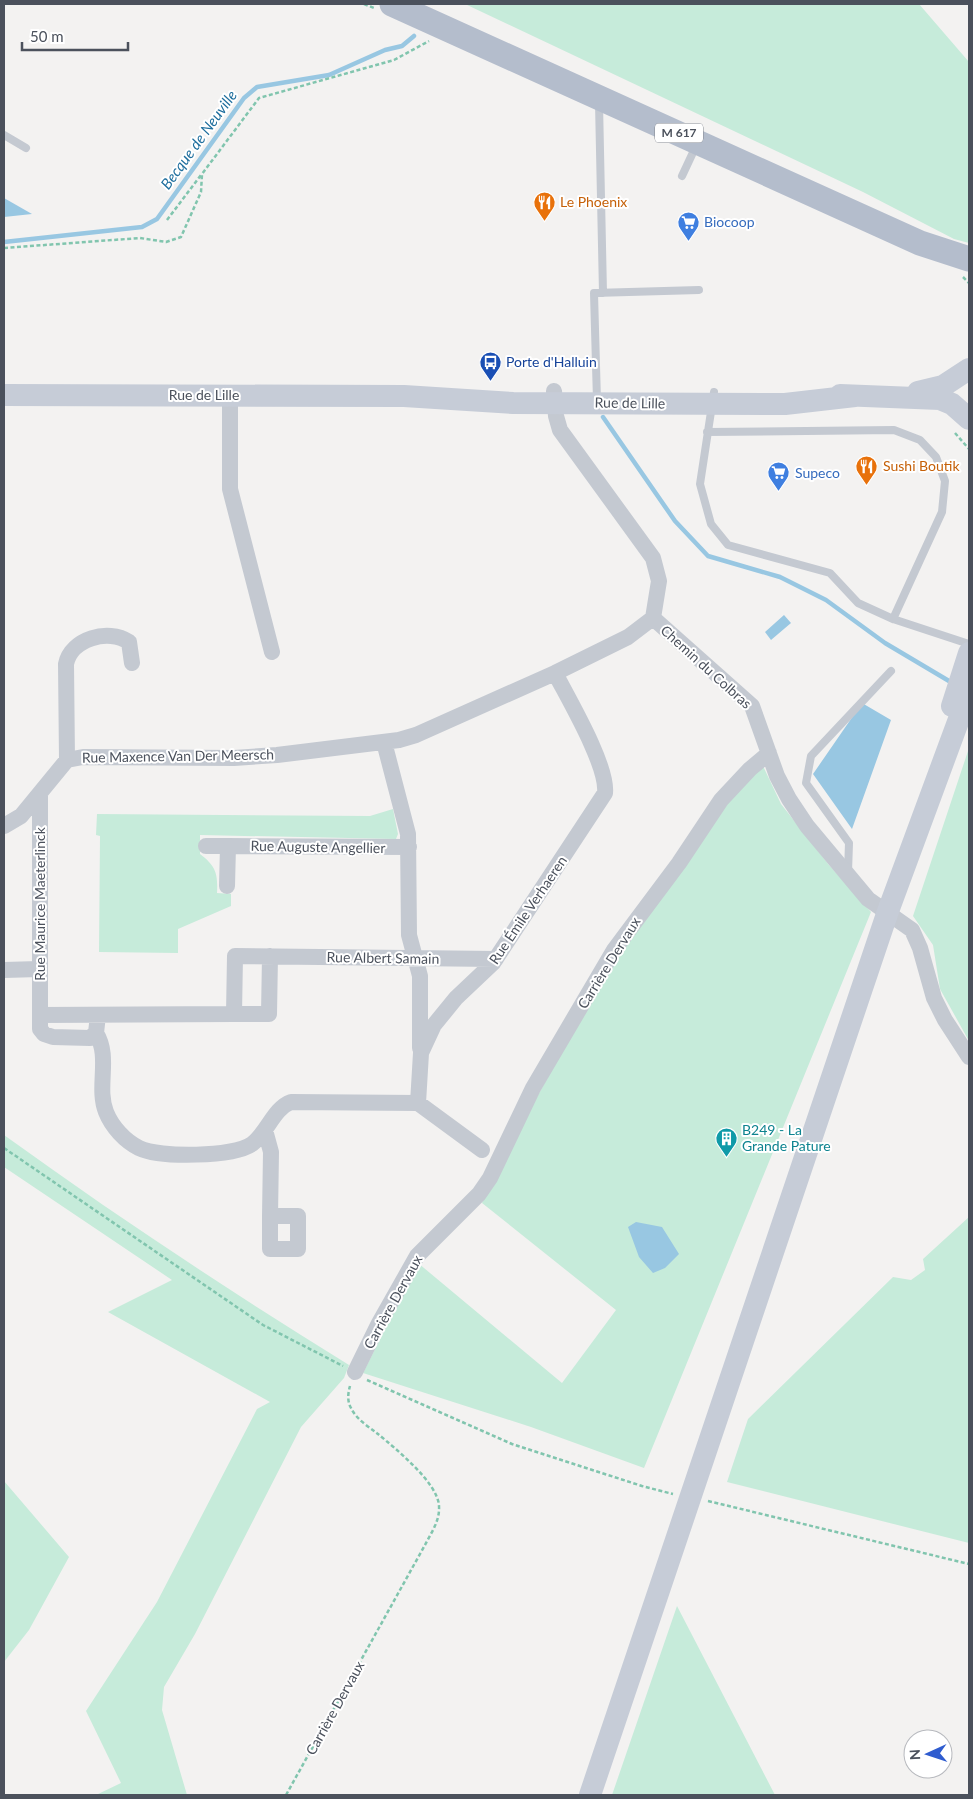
<svg xmlns="http://www.w3.org/2000/svg" width="973" height="1799" font-family="Lato,sans-serif">
<style>
.green{fill:#c6ebda}
.water{fill:#98c7e2}
.lines{fill:none;stroke-linecap:round;stroke-linejoin:round}
.stream{stroke:#98c7e2;stroke-width:4.5}
.path{stroke:#81c5ae;stroke-width:2.5;stroke-dasharray:4 2.5;stroke-linecap:butt}
.service{stroke:#c4c9d1;stroke-width:8}
.minor{stroke:#c4c9d1;stroke-width:16}
.secondary{stroke:#c6ccd7;stroke-width:22}
.primary{stroke:#b4bdcc;stroke-width:25}
.labels{text-anchor:middle;stroke-width:4;stroke-linejoin:round;paint-order:stroke}
.shield{fill:#fff;stroke:#81858d;stroke-width:1}
.shield-label{font-size:12px;font-weight:bold;fill:#4b515c}
.food-label{font-size:14px;fill:#c56008;stroke:#fff;text-anchor:start}
.shop-label{font-size:14px;fill:#366cbe;stroke:#fff;text-anchor:start}
.transit-label{font-size:14px;fill:#164399;stroke:#fff;text-anchor:start}
.street-label{font-size:14px;fill:#4b515c;stroke:#fff}
.culture-label{font-size:14px;fill:#0d838f;stroke:#fff;text-anchor:start}
.water-label{font-size:15px;font-style:italic;fill:#1e6e9d;stroke:#fff}
</style>
<rect width="100%" height="100%" fill="#f3f2f1"/>
<path class="green" d="M465 4H919L969 62V243L954 239 863 192Z
M969 748V1041L940 989 933 945 913 916Z
M763 766 781 804 829 865 871 912 644 1468 531 1427 363 1373 418 1263 562 1383 616 1310 482 1203C549 1069 624 935 717 817 730 799 747 783 763 766Z
M393 809 398 834 396 839 200 835V854C216 866 218 874 217 893L231 894V906L178 929V953L99 952 100 836 96 835 97 814 370 816Z
M4 1135C116 1216 231 1292 349 1365L344 1378 301 1427 195 1634 164 1687 162 1710 187 1795H96L121 1783 86 1711 157 1602 257 1409 270 1402 108 1312 172 1280 4 1167Z
M969 1217V1543L727 1482 748 1419 893 1277 911 1280 925 1270 923 1259Z
M4 1481 69 1557 29 1630 4 1662Z
M677 1606 775 1795H612Z"/>
<path class="water" d="M4 198 32 214 4 217Z
M784 615 791 623 771 640 765 632Z
M862 703 891 720 852 829 813 774Z
M636 1222 662 1227 679 1254 665 1268 653 1273 639 1257 628 1227Z"/>
<g class="lines">
<path class="stream" d="M4 242 142 227 157 219 244 98 257 87 329 75 385 50 402 46 414 36
M603 417 675 521 708 556 780 577 826 600 885 643 949 681"/>
<path class="path" d="M364 4 374 8
M167 220 201 175
M4 248 140 238 166 242 181 237 201 192 202 174 259 98 394 60 429 41
M963 277 969 283
M955 433 969 449
M4 1148 263 1325 343 1366
M367 1380 512 1444 642 1486 673 1494
M708 1501 969 1564
M286 1795 425 1545C431 1533 440 1521 439 1506 438 1483 396 1449 378 1434 369 1427 356 1419 351 1408 347 1401 348 1393 350 1386"/>
<path class="service" d="M599 103 603 293
M4 135 26 148
M682 176 696 146
M714 392 700 484 711 524 728 545 830 573 858 603 893 619
M597 401 594 293 699 290
M707 432 894 430 920 440 936 457 945 481 942 512 893 619 969 644
M848 872 849 843 806 783 811 756 891 671"/>
<path class="minor" d="M554 391 556 416 560 430 653 558 659 581 653 618 752 706 777 776 789 799 807 826 868 899 912 930 920 948 934 998 945 1020 969 1057
M230 396V489L272 652
M384 742 408 834 409 935 420 976V1048
M67 760 66 664C71 639 108 628 129 642L132 663
M4 826 21 816 67 760 83 757 234 758 277 755 399 740 416 735 555 673 628 637 653 618
M206 846H228L227 886
M228 846 409 847
M270 956 269 1014H234L235 956C322 957 409 958 496 959
M4 970 39 969
M40 1015V793
M98 1015 96 1033 90 1038 53 1037 44 1034 40 1029V1015L234 1014
M96 1033C111 1057 96 1087 106 1112 112 1127 125 1141 139 1148 160 1158 233 1157 252 1144 267 1133 274 1108 291 1102L418 1103 421 1053 434 1025 456 998 493 963 605 793C608 766 569 700 555 673
M418 1103 482 1150
M265 1130 271 1152 270 1216
M270 1216H298V1249H270Z
M355 1372 378 1325 417 1256 479 1194 490 1178 533 1088 614 950 679 863 721 800 750 769 769 753"/>
<path class="secondary" d="M918 392 943 386 969 369
M4 395 404 396 513 403 785 404 855 396
M840 395 940 399 952 404 969 419
M952 706 969 653
M590 1795 887 914 969 692"/>
<path class="primary" d="M392 4 920 243 969 259"/>
</g>
<defs>
<symbol id="restaurant-pin" viewBox="-11 -11 22 30"><path d="M0 17L-7.5 6A9.5 9.5 0 1 1 7.5 6Z" fill="#e8710a" stroke="#fff"/><path d="M-5-6h1v4h1v-4h1v4h1v-4h1v5L-1.5 .5V6h-2V.5L-5-1ZM5-6V6H3V1.5H1.5Q1.5-4 5-6Z" fill="#fff"/></symbol>
<symbol id="supermarket-pin" viewBox="-11 -11 22 30"><path d="M0 17L-7.5 6A9.5 9.5 0 1 1 7.5 6Z" fill="#3f7fe0" stroke="#fff"/><path d="M-6-5.5h2.5l.6 2H6L4.5 2H-2.5L-4.4-4H-6ZM-1.5 3.2a1.3 1.3 0 1 0 .1 0ZM3 3.2a1.3 1.3 0 1 0 .1 0Z" fill="#fff"/></symbol>
<symbol id="bus-pin" viewBox="-11 -11 22 30"><path d="M0 17L-7.5 6A9.5 9.5 0 1 1 7.5 6Z" fill="#1a4fb4" stroke="#fff"/><path d="M-5-6H5V4H4V6H2V4H-2V6H-4V4H-5ZM-3.5-4V0h7V-4ZM-3.5 1.2v1.5H-2V1.2ZM2 1.2v1.5H3.5V1.2Z" fill="#fff"/></symbol>
<symbol id="building-pin" viewBox="-11 -11 22 30"><path d="M0 17L-7.5 6A9.5 9.5 0 1 1 7.5 6Z" fill="#0f9aa8" stroke="#fff"/><path d="M-4-6H4V6H1V3H-1V6H-4ZM-2.5-4.3h1.7v1.8h-1.7ZM.8-4.3h1.7v1.8H.8ZM-2.5-1h1.7V.8h-1.7ZM.8-1h1.7V.8H.8Z" fill="#fff"/></symbol>
</defs>
<g fill-rule="evenodd">
<use href="#restaurant-pin" x="532" y="190" width="25" height="34"/>
<use href="#supermarket-pin" x="676" y="210" width="25" height="34"/>
<use href="#bus-pin" x="478" y="350" width="25" height="34"/>
<use href="#restaurant-pin" x="854" y="454" width="25" height="34"/>
<use href="#supermarket-pin" x="766" y="460" width="25" height="34"/>
<use href="#building-pin" x="714" y="1126" width="25" height="34"/>
</g>
<g class="labels">
<rect class="shield" x="655" y="123.5" width="48" height="19" rx="4"/>
<g class="shield-label">
<text x="679" y="137">M 617</text>
</g>
<g class="food-label">
<text x="560" y="207">Le Phoenix</text>
<text x="883" y="471">Sushi Boutik</text>
</g>
<g class="shop-label">
<text x="704" y="227">Biocoop</text>
<text x="795" y="478">Supeco</text>
</g>
<g class="transit-label">
<text x="506" y="367">Porte d'Halluin</text>
</g>
<g class="street-label">
<text x="204" y="400">Rue de Lille</text>
<text transform="translate(630 403) rotate(1)" y="5">Rue de Lille</text>
<text transform="translate(706 667) rotate(42)" y="5">Chemin du Colbras</text>
<text transform="translate(178 756) rotate(-1)" y="5">Rue Maxence Van Der Meersch</text>
<text transform="translate(318 847) rotate(1)" y="5">Rue Auguste Angellier</text>
<text transform="translate(40 904) rotate(-90)" y="5">Rue Maurice Maeterlinck</text>
<text transform="translate(528 910) rotate(-56)" y="5">Rue Émile Verhaeren</text>
<text transform="translate(383 958) rotate(1)" y="5">Rue Albert Samain</text>
<text transform="translate(609 963) rotate(-58)" y="5">Carrière Dervaux</text>
<text transform="translate(393 1302) rotate(-61)" y="5">Carrière Dervaux</text>
<text transform="translate(335 1708) rotate(-61)" y="5">Carrière Dervaux</text>
</g>
<g class="culture-label">
<text x="742" y="1135">B249 - La<tspan x="742" dy="16">Grande Pature</tspan></text>
</g>
<g class="water-label">
<text transform="translate(199 140) rotate(-54)" y="5">Becque de Neuville</text>
</g>
</g>
<rect width="973" height="1799" fill="none" stroke="#4b515c" stroke-width="10"/>
<g transform="translate(928 1754) rotate(267)"><circle r="24" fill="#ffffff" stroke="#b7b9be"/>
<path d="M0-4L9 19L0 12L-9 19Z" fill="#2f5ccf"/>
<text y="-8" font-size="14" font-weight="bold" text-anchor="middle" fill="#4b515c">N</text>
</g>
<path d="M22 42v8h106v-8" fill="none" stroke="#4b515c" stroke-width="2.5"/>
<text x="30" y="42" font-size="15" fill="#4b515c" stroke="#ffffff" stroke-width="4" paint-order="stroke">50 m</text>
</svg>
